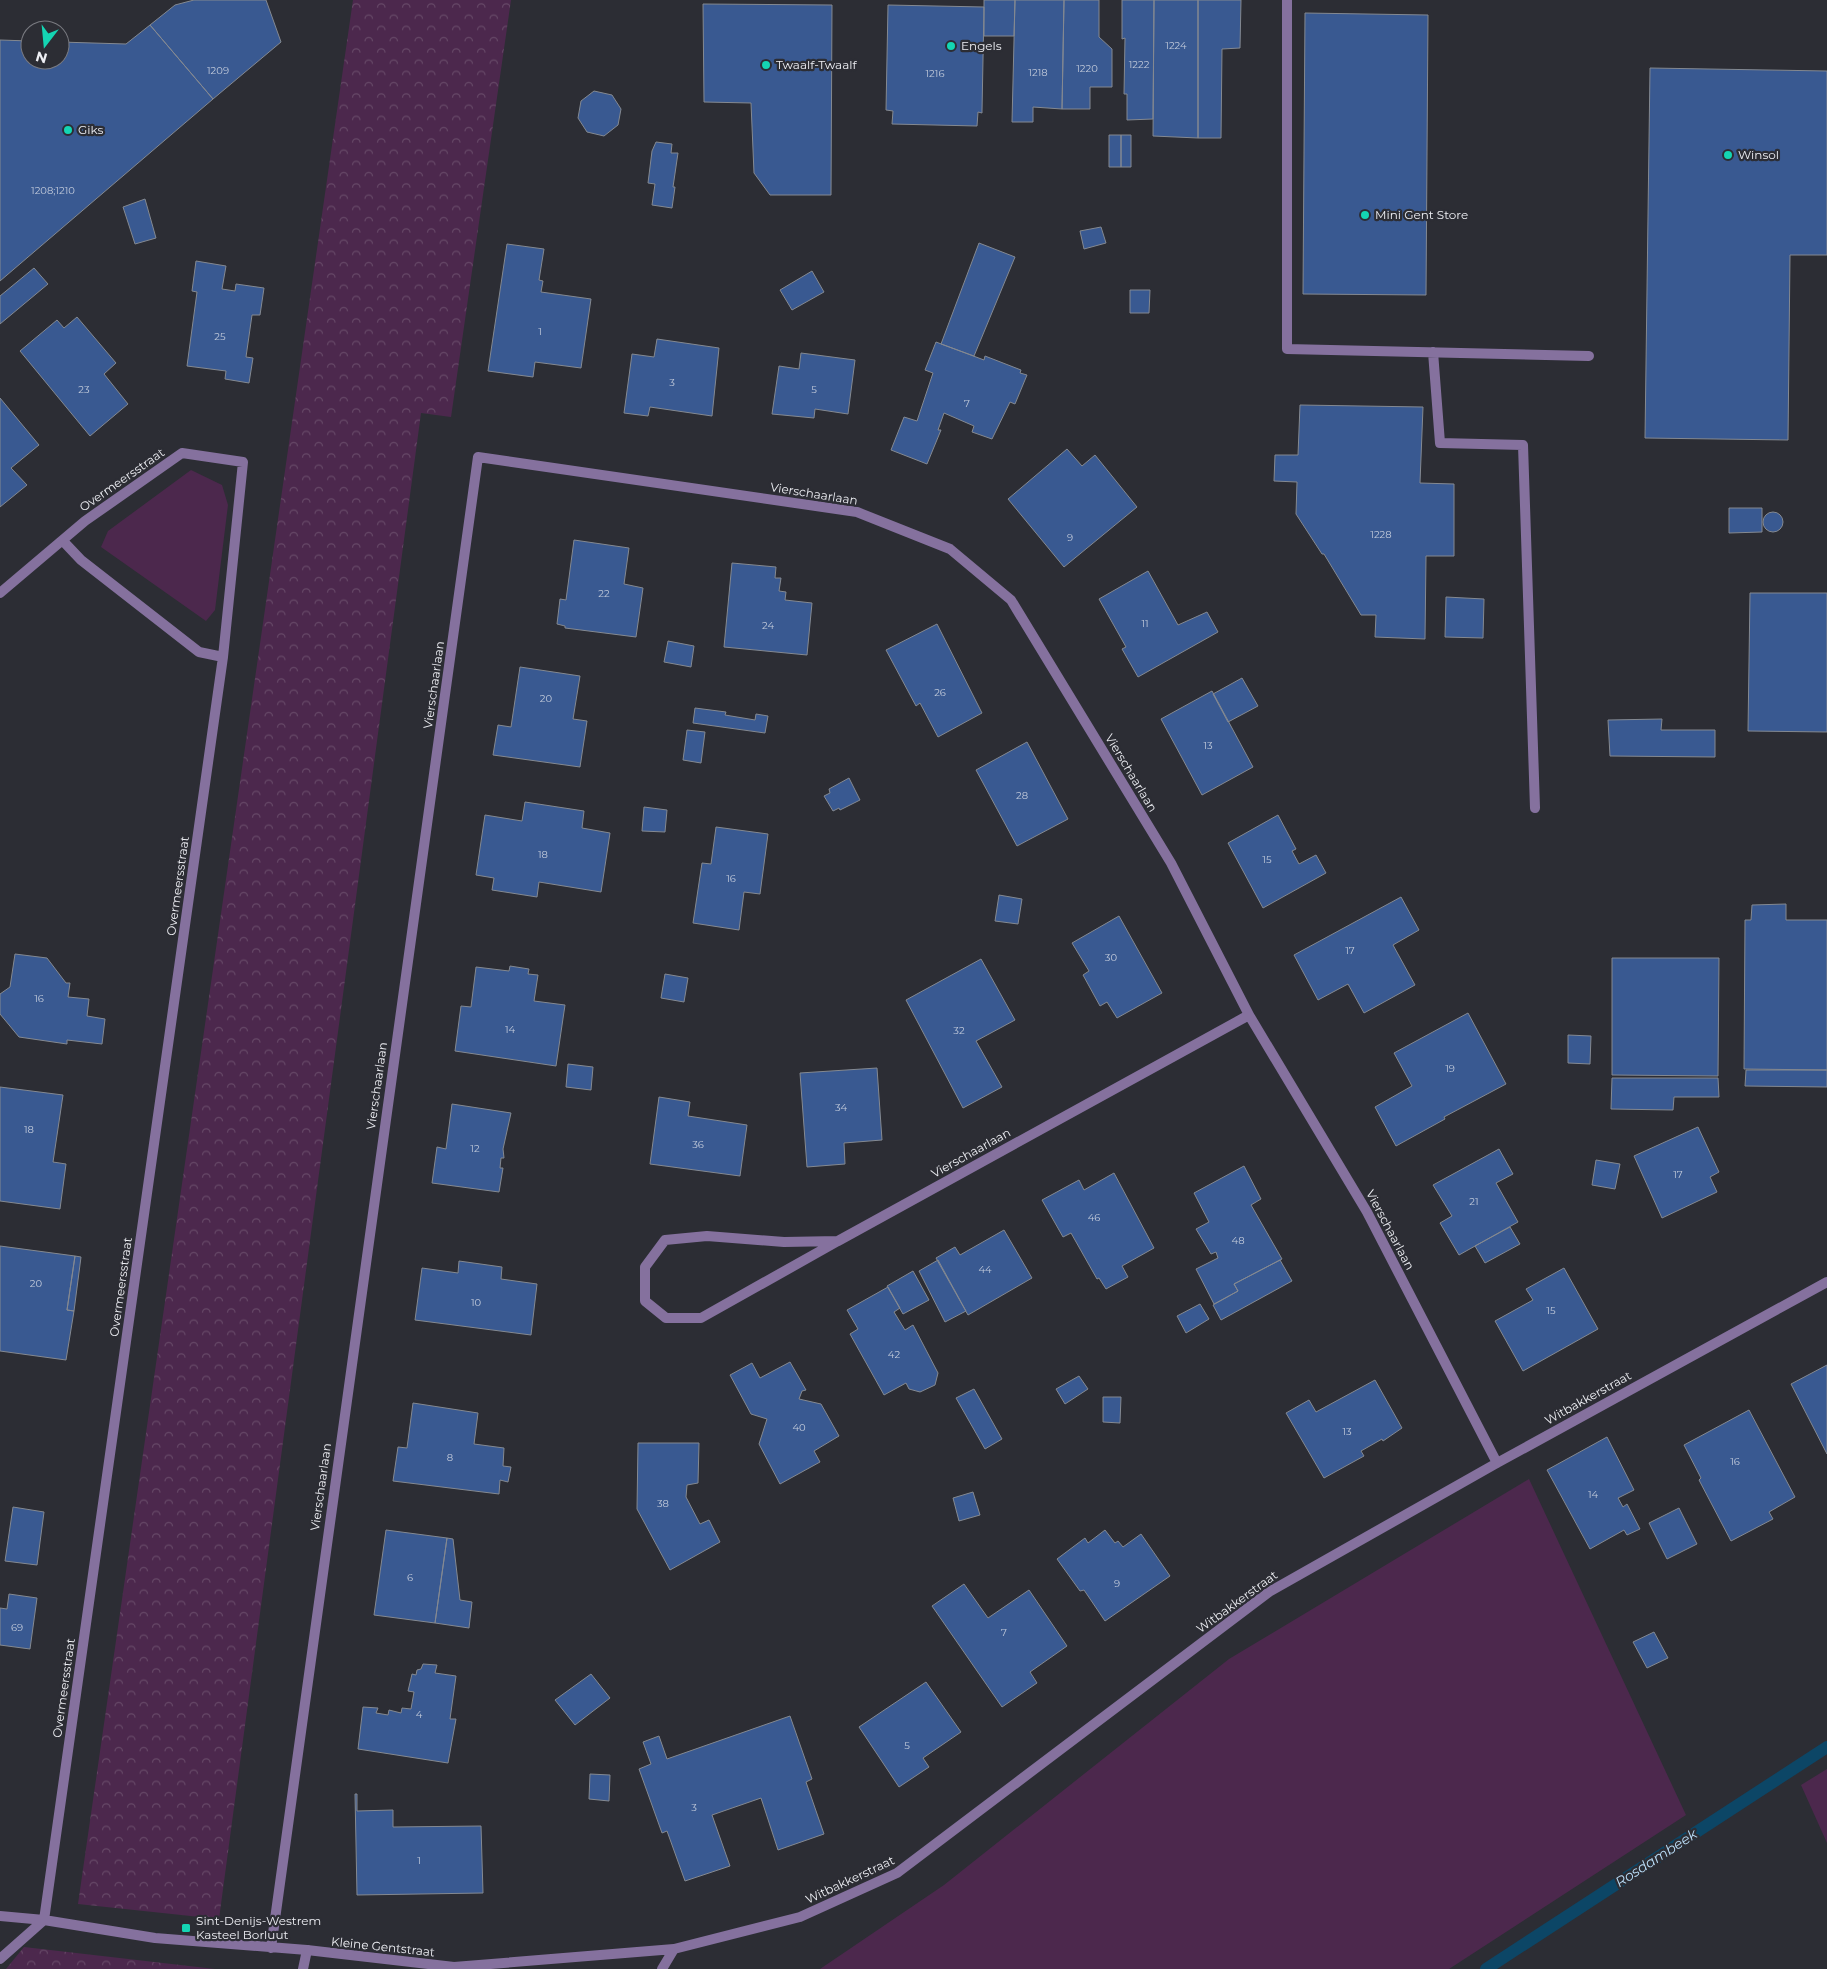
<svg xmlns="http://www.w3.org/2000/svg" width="1827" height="1969" font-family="Montserrat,sans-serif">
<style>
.grass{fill:#4c284d}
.park{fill:url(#park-crowns)}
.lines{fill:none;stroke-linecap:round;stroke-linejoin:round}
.stream{stroke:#0c4666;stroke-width:12}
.building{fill:#395991;stroke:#848991}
.service{stroke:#85719e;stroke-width:10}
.minor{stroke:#85719e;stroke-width:10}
.poi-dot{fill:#14d5b3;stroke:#2c2d34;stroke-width:2}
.labels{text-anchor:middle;stroke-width:4.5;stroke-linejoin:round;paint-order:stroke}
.number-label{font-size:10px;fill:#c0c9da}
.poi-label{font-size:12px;fill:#edeef3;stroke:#2c2d34;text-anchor:start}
.street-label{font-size:12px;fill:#edeef3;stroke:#2c2d34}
.water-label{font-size:14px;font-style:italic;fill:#baddf7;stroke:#2c2d34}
</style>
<defs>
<pattern id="park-crowns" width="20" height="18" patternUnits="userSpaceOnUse" patternTransform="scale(1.25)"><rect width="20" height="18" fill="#4c284d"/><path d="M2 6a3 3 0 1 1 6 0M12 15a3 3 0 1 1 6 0" fill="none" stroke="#664867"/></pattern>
</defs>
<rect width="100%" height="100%" fill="#2c2d34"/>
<path class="grass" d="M191 470 222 485 228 505 215 610 206 621 101 547 108 531Z
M1529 1479 1686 1815 1449 1969H820L944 1885 1229 1659Z
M1827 1769V1843L1801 1785Z"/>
<path class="park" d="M353 0H511L451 417 421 413 219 1919 78 1904Z
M24 1947 215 1969H6Z"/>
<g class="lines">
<path class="stream" d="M1486 1969 1827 1747"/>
</g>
<path class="building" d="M194 0H266L281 42 213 99 150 25 175 5Z
M984 0H1015L1014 36H984Z
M1015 0H1064L1062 109 1033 107V122H1012Z
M1064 0H1099V37L1112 49V87H1090V109H1062Z
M1122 0H1154L1153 119 1127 120V94H1124L1125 38 1122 39Z
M1154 0H1198V138L1153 136Z
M1198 0H1241L1240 48 1222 49 1221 138H1198Z
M703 4 832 5 831 195H770L754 173 751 103 704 102Z
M888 5 984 7 982 111V113L978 112 977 126 892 124 893 111 886 110Z
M1305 13 1428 15 1426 295 1303 294Z
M150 25 213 99 0 281V40L30 41V60H60V42L126 44Z
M1650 68 1827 71V255H1790L1788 440 1645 438Z
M594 91 612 95 621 109 618 125 604 136 587 132 578 118 581 101Z
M1109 135H1121V167H1109Z
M1121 135H1131V167H1121Z
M656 142 672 144 671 153H678L673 187H675L672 208 652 205 655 184 648 183 652 151Z
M145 199 156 238 135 244 123 207Z
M1101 227 1106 243 1084 249 1080 231Z
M979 243 1015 257 974 356 941 344Z
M507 244 544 249 539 280 543 281 541 292 591 299 581 368 535 362 533 377 488 371Z
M196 261 226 266 222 289 235 291 236 284 264 288 260 315H252L246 357 253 358 249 383 225 379 226 371 187 366 197 292 192 291Z
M34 268 48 284 0 324V296Z
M812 271 824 292 792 310 780 290Z
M1130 290H1150L1149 313H1130Z
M77 317 116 363 104 374 128 404 90 436 20 351 57 320 64 328Z
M657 339 719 348 712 416 650 407 648 416 624 413 632 354 654 357Z
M936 342 984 360 985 356 1021 370 1020 373 1027 375 1015 404 1010 402 992 439 972 432 974 426 944 413 938 430H941L927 464 891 450 904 417 917 421 933 373 925 370Z
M801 353 855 360 848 414 815 409 814 418 772 414 779 366 799 369Z
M0 398 39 445 11 468 27 485 0 507Z
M1300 405 1423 407 1420 483 1454 484V556H1426L1425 639 1375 637 1376 615H1361L1324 554H1322L1296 514 1297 482 1274 481 1275 455H1298Z
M1067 449 1082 466 1095 455 1137 507 1064 567 1008 499Z
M1729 508H1762V532L1729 533Z
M1763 522a10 10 0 1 1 20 0a10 10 0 1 1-20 0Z
M574 540 629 548 624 584 643 588 636 637 565 628V626L557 624 560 599 566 600Z
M732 563 776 567 775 578H781L779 591 786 592 785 600 812 603 807 655 724 647Z
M1148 571 1178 625 1207 612 1218 632 1138 677 1122 649 1126 647 1099 599Z
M1750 593H1827V732L1748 731Z
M1446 597 1484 599 1483 638 1445 637Z
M937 624 982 713 938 737 920 703 916 706 886 650Z
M668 641 694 646 691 667 664 662Z
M520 667 580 676 573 719 587 721 580 767 493 755 498 725 511 727Z
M1242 678 1258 706 1228 722 1213 694Z
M1212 691 1253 767 1202 795 1161 719Z
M695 708 726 712 725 715 755 720 756 714 768 716 765 733 693 723Z
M1662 719 1661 730H1715V757L1610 756 1608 720Z
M687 730 705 732 701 763 683 760Z
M1027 742 1068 819 1017 846 976 770Z
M849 778 860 800 840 810 839 808 833 811 824 796 830 793 829 789Z
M525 802 584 811 582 828 610 833 601 892 539 882 537 897 492 890 494 878 476 875 485 815 522 821Z
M644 807 667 810 665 832 642 831Z
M1278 815 1296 849 1292 851 1299 864 1316 855 1326 873 1263 908 1228 843Z
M716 827 768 834 760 894 744 892 739 930 693 923 702 863 711 864Z
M999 895 1022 899 1018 924 995 921Z
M1401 897 1419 930 1393 945 1415 985 1364 1013 1348 984 1318 1000 1294 955Z
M1786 904V920H1827V1070L1744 1069 1745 920H1751L1752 905Z
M1119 916 1162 993 1117 1018 1107 1002 1100 1006 1083 975 1089 971 1072 943Z
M15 954 47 958 66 983H70L68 997 89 999 87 1016 105 1019 102 1044 67 1040V1044L19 1037 0 1014V994L10 987Z
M1612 958H1719L1718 1076 1612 1075Z
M981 959 1015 1020 976 1041 1002 1087 963 1108 906 1000Z
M510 966 529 969 528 974 538 975 534 1001 565 1005 556 1066 455 1051 461 1006 471 1007 476 967 509 971Z
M665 974 688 978 684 1002 661 998Z
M1468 1013 1506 1084 1444 1117 1445 1119 1396 1146 1375 1107 1412 1086 1394 1053Z
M1568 1035 1591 1036 1590 1064 1568 1063Z
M568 1064 593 1067 591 1090 566 1087Z
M877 1068 882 1140 844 1143 845 1164 807 1167 800 1073Z
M1746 1070H1827V1087L1745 1086Z
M1612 1078H1718L1719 1097H1674L1673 1110 1611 1109Z
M0 1087 63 1095 53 1162 66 1164 60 1209 0 1201Z
M659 1097 690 1102 688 1116 747 1125 740 1176 650 1164Z
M452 1104 511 1113 503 1149 504 1158H501L500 1168H503L499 1192 432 1183 437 1147 446 1149Z
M1698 1127 1719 1172 1710 1177 1717 1192 1662 1218 1634 1156Z
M1499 1149 1513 1174 1496 1183 1518 1222 1459 1255 1440 1223 1452 1216 1433 1185Z
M1596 1160 1620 1164 1615 1189 1592 1185Z
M1244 1166 1261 1199 1251 1205 1282 1259 1234 1284 1238 1291 1214 1304 1196 1269 1218 1258 1216 1252 1211 1254 1196 1229 1209 1222 1194 1193Z
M1114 1173 1154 1248 1122 1266 1128 1277 1106 1289 1099 1278 1097 1279 1071 1233 1063 1237 1042 1200 1079 1180 1084 1190Z
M1510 1227 1520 1244 1485 1263 1475 1246Z
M1004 1230 1032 1278 968 1315 936 1258 955 1247 960 1255Z
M0 1246 75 1256 67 1310 74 1311 66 1360 0 1351Z
M75 1256 81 1257 74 1311 67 1310Z
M938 1260 966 1311 945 1322 919 1271Z
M1280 1260 1292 1281 1221 1320 1213 1305 1238 1291 1234 1284Z
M459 1261 502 1267 501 1279 537 1284 531 1335 415 1320 422 1268 458 1273Z
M1564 1268 1598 1329 1523 1371 1495 1321 1533 1300 1526 1289Z
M913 1271 929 1300 903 1314 887 1286Z
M888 1287 900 1308 894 1312 905 1330 913 1325 938 1373 935 1385 920 1392 909 1389 906 1383 884 1395 850 1334 858 1329 847 1310Z
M1200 1304 1209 1319 1186 1333 1177 1316Z
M790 1362 806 1390 802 1391 799 1399 821 1404 839 1436 814 1451 820 1462 780 1484 759 1444 767 1419 751 1414 730 1375 752 1363 760 1378Z
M1827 1365V1454L1791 1384Z
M1079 1376 1088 1389 1065 1404 1056 1389Z
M1375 1380 1402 1428 1383 1441 1382 1439 1361 1451 1364 1456 1324 1478 1286 1413 1309 1400 1316 1412Z
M974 1389 1002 1439 985 1449 956 1398Z
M1103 1397H1121L1120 1423 1103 1422Z
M413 1403 478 1413 474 1444 504 1448 503 1466 511 1467 508 1482 500 1480 499 1494 393 1481 398 1447 407 1448Z
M1749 1410 1795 1497 1769 1512 1773 1519 1731 1541 1699 1480 1701 1478 1684 1445Z
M1607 1437 1634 1490 1618 1498 1623 1507 1627 1504 1640 1529 1627 1535 1624 1530 1590 1549 1547 1470Z
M638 1443H699L698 1483 687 1485 686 1497 700 1524 709 1520 720 1542 670 1570 637 1509Z
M973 1492 980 1515 959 1521 953 1498Z
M13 1507 44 1512 37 1565 5 1561Z
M1679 1508 1697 1544 1667 1559 1649 1523Z
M386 1530 447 1538 435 1623 374 1615Z
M1105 1530 1115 1543 1118 1541 1123 1547 1141 1534 1170 1576 1105 1621 1084 1590 1080 1591 1057 1559 1085 1538 1088 1543Z
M447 1538 453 1539 460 1600 472 1602 469 1628 435 1623Z
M964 1584 988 1618 1029 1590 1067 1646 1030 1672 1037 1683 1002 1707 932 1606Z
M9 1594 37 1598 30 1649 0 1645V1608L7 1609Z
M1654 1632 1668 1658 1647 1668 1633 1642Z
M423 1664 437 1665 435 1673 456 1676 450 1719H456L448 1763 358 1749 363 1707 378 1708 376 1713 388 1715 389 1710 401 1713 402 1708 411 1709 414 1692 408 1691 412 1674 416 1675 417 1670 421 1669Z
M591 1674 610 1698 575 1725 555 1700Z
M926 1682 961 1732 923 1758 929 1767 899 1787 859 1727Z
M790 1716 812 1779 806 1782 824 1834 778 1850 761 1798 712 1815 730 1866 685 1881 667 1831 662 1833 639 1769 651 1764 643 1742 659 1736 667 1759Z
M590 1774 610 1775 609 1801 589 1799Z
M355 1794H357V1811L393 1810V1827L481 1826 483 1893 357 1895Z"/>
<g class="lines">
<path class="service" d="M1287 0V349L1589 356
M1433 352 1440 443 1523 445 1535 808
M303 1969 307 1950"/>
<path class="minor" d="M63 541 81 560 199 652 223 657
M0 593 85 521 182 453 243 462 223 657 44 1920
M838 1241 701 1318H666L645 1301V1267L665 1240 707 1236 784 1242 838 1241 1249 1015
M0 1916 44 1920 155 1938 307 1950 454 1967 674 1949 800 1917 897 1873 1269 1592 1497 1463 1827 1282
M271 1948 478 457 857 512 950 549 1011 600 1171 863 1249 1015 1367 1212 1497 1463
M0 1959 44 1920
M662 1969 674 1949"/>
</g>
<g class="poi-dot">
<circle cx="951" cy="46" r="5"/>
<circle cx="766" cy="65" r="5"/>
<circle cx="68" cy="130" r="5"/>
<circle cx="1728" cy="155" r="5"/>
<circle cx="1365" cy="215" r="5"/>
<rect x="181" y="1923" width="10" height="10" rx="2.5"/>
</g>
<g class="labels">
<g class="number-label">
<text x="1176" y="49">1224</text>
<text x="1139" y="68">1222</text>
<text x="1087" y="72">1220</text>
<text x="218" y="74">1209</text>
<text x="1038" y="76">1218</text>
<text x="935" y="77">1216</text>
<text x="53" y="194">1208;1210</text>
<text x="540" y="335">1</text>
<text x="220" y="340">25</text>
<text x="672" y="386">3</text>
<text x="84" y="393">23</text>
<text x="814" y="393">5</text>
<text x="967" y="407">7</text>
<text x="1381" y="538">1228</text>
<text x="1070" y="541">9</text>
<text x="604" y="597">22</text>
<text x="1145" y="627">11</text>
<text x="768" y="629">24</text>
<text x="940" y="696">26</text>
<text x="546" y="702">20</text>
<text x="1208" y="749">13</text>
<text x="1022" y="799">28</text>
<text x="543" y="858">18</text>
<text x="1267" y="863">15</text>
<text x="731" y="882">16</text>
<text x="1350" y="954">17</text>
<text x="1111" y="961">30</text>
<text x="39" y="1002">16</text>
<text x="510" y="1033">14</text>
<text x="959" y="1034">32</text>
<text x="1450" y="1072">19</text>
<text x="841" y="1111">34</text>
<text x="29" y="1133">18</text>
<text x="698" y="1148">36</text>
<text x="475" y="1152">12</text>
<text x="1678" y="1178">17</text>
<text x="1474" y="1205">21</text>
<text x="1094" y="1221">46</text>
<text x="1238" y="1244">48</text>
<text x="985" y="1273">44</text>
<text x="36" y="1287">20</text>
<text x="476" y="1306">10</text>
<text x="1551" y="1314">15</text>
<text x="894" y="1358">42</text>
<text x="799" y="1431">40</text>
<text x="1347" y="1435">13</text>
<text x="450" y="1461">8</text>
<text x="1735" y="1465">16</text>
<text x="1593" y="1498">14</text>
<text x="663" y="1507">38</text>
<text x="410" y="1581">6</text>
<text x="1117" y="1587">9</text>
<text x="17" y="1631">69</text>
<text x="1004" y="1636">7</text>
<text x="419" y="1718">4</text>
<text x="907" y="1749">5</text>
<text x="694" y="1811">3</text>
<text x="419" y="1864">1</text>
</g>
<g class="poi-label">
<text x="961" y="50">Engels</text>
<text x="776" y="69">Twaalf-Twaalf</text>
<text x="78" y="134">Giks</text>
<text x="1738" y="159">Winsol</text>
<text x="1375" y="219">Mini Gent Store</text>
<text x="196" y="1925">Sint-Denijs-Westrem<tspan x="196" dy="14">Kasteel Borluut</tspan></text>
</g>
<g class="street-label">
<text transform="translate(122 480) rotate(-35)" y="4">Overmeersstraat</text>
<text transform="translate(814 494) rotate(9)" y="4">Vierschaarlaan</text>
<text transform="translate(434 685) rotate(-82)" y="4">Vierschaarlaan</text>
<text transform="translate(1131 773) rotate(59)" y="4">Vierschaarlaan</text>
<text transform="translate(178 886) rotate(-82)" y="4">Overmeersstraat</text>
<text transform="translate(377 1086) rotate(-82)" y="4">Vierschaarlaan</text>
<text transform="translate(971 1153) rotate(-29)" y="4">Vierschaarlaan</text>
<text transform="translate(1390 1230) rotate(62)" y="4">Vierschaarlaan</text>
<text transform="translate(121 1287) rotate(-82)" y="4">Overmeersstraat</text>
<text transform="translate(1588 1398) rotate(-29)" y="4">Witbakkerstraat</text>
<text transform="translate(321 1487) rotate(-82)" y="4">Vierschaarlaan</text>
<text transform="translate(1237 1602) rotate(-36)" y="4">Witbakkerstraat</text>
<text transform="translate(64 1688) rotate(-82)" y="4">Overmeersstraat</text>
<text transform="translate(850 1880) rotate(-25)" y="4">Witbakkerstraat</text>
<text transform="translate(383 1947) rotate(6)" y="4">Kleine Gentstraat</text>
</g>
<g class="water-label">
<text transform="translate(1656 1858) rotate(-33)" y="5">Rosdambeek</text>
</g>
</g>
<g transform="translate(45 45) rotate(196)"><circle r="24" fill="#2c2d34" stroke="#797a80"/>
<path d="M0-4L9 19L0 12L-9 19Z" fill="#14d5b3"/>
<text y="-8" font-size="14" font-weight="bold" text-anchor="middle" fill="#edeef3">N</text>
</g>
</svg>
